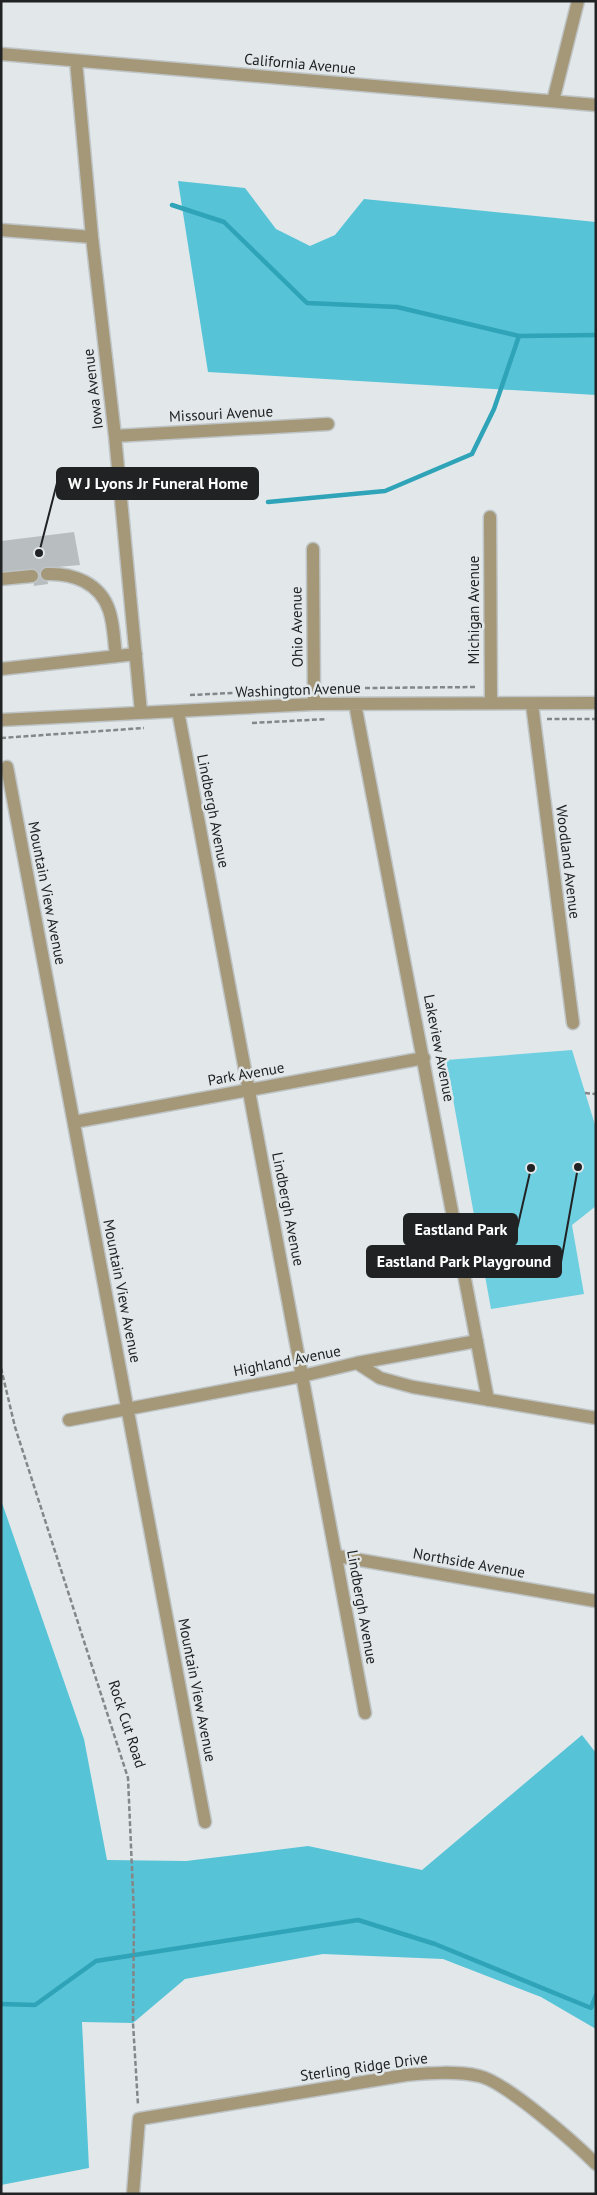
<svg xmlns="http://www.w3.org/2000/svg" width="597" height="2195" font-family="'PT Sans',sans-serif">
<style>
.green{fill:#6ecfe1}
.forest{fill:#56c3d7}
.lines{fill:none;stroke-linecap:round;stroke-linejoin:round}
.stream{stroke:#2fa3b7;stroke-width:4.5}
.building{fill:#b8bec0}
.minor-casing{stroke:#bfc4c6;stroke-width:15}
.path{stroke:#838788;stroke-width:2.5;stroke-dasharray:5 2.5;stroke-linecap:butt}
.minor{stroke:#a49879;stroke-width:12}
.labels{text-anchor:middle;stroke-width:5;stroke-linejoin:round;paint-order:stroke}
.street-label{font-size:15px;fill:#202223;stroke:#e2e8ea}
.leader{fill:none;stroke:#202223;stroke-width:2}
.callout-dot{fill:#202223;stroke:#e2e8ea;stroke-width:2}
.callout{fill:#202223;stroke:#202223;stroke-width:2}
.callout-label{font-size:16px;text-anchor:middle;font-weight:bold;fill:#fff}
</style>
<rect width="100%" height="100%" fill="#e2e8ea"/>
<path class="green" d="M572 1050 596 1128V1206L572 1225 584 1294 491 1309 446 1060Z"/>
<path class="forest" d="M178 181 245 188 276 229 310 246 335 235 364 199 596 222V395L208 372Z
M1 1500 84 1739 107 1860 186 1861 308 1846 422 1870 582 1735 596 1753V2029L541 1997 443 1959 323 1954 185 1979 133 2023 82 2022 89 2168 1 2185Z"/>
<g class="lines">
<path class="stream" d="M172 205 224 222 307 303 397 307 519 336 596 335
M268 502 385 491 472 454 494 409 519 336
M1 2004 35 2005 96 1961 358 1920 435 1944 591 2008 596 1995"/>
</g>
<path class="building" d="M74 532 80 565 46 568 48 584 34 586 31 570 1 574V541Z"/>
<g class="lines">
<defs>
<path id="minor" d="M1 54 596 105
M76 61 92 237 115 436 141 712
M553 101 578 1
M1 230 92 237
M115 436 328 424
M490 517 491 703
M313 549 314 704
M47 574C73 573 100 583 109 610 114 624 114 642 116 656
M1 579 32 576
M1 669 136 654
M355 704 488 1400
M532 704 573 1023
M178 711 365 1713
M1 720 314 704 596 703
M7 767 205 1822
M74 1122 424 1058
M357 1363 477 1341
M69 1420 302 1376 357 1363 380 1378 413 1387 596 1418
M337 1556 596 1601
M133 2194 139 2119 406 2075C430 2073 456 2071 479 2076 506 2082 575 2143 596 2164"/>
</defs>
<use href="#minor" class="minor-casing"/>
<path class="path" d="M365 688 477 687
M190 695 274 691
M547 719H596
M252 723 327 719
M1 738 144 728
M585 1093 596 1094
M1 1368 15 1427 128 1778 134 1915 133 2023 138 2105"/>
<use href="#minor" class="minor"/>
</g>
<g class="labels">
<g class="street-label">
<text transform="translate(300 64) rotate(5)" y="5">California Avenue</text>
<text transform="translate(93 389) rotate(-97)" y="5">Iowa Avenue</text>
<text transform="translate(221 414) rotate(-3)" y="5">Missouri Avenue</text>
<text transform="translate(474 610) rotate(-90)" y="5">Michigan Avenue</text>
<text transform="translate(297 627) rotate(-91)" y="5">Ohio Avenue</text>
<text transform="translate(298 690) rotate(-2)" y="5">Washington Avenue</text>
<text transform="translate(213 811) rotate(79)" y="5">Lindbergh Avenue</text>
<text transform="translate(568 862) rotate(83)" y="5">Woodland Avenue</text>
<text transform="translate(47 893) rotate(79)" y="5">Mountain View Avenue</text>
<text transform="translate(439 1048) rotate(79)" y="5">Lakeview Avenue</text>
<text transform="translate(246 1074) rotate(-10)" y="5">Park Avenue</text>
<text transform="translate(288 1209) rotate(79)" y="5">Lindbergh Avenue</text>
<text transform="translate(122 1291) rotate(79)" y="5">Mountain View Avenue</text>
<text transform="translate(287 1361) rotate(-11)" y="5">Highland Avenue</text>
<text transform="translate(469 1563) rotate(10)" y="5">Northside Avenue</text>
<text transform="translate(362 1607) rotate(80)" y="5">Lindbergh Avenue</text>
<text transform="translate(197 1690) rotate(79)" y="5">Mountain View Avenue</text>
<text transform="translate(127 1724) rotate(72)" y="5">Rock Cut Road</text>
<text transform="translate(364 2067) rotate(-8)" y="5">Sterling Ridge Drive</text>
</g>
</g>
<path class="leader" d="M39 553L57 483M531 1168L517 1229M578 1167L561 1262"/>
<g class="callout-dot">
<circle cx="39" cy="553" r="5"/>
<circle cx="531" cy="1168" r="5"/>
<circle cx="578" cy="1167" r="5"/>
</g>
<g class="callout">
<rect x="57" y="468" width="201" height="31" rx="5"/>
<rect x="404" y="1214" width="113" height="31" rx="5"/>
<rect x="367" y="1246" width="194" height="31" rx="5"/>
</g>
<g class="callout-label">
<text x="158" y="489">W J Lyons Jr Funeral Home</text>
<text x="461" y="1235">Eastland Park</text>
<text x="464" y="1267">Eastland Park Playground</text>
</g>
<rect width="597" height="2195" fill="none" stroke="#202223" stroke-width="5"/>
</svg>
